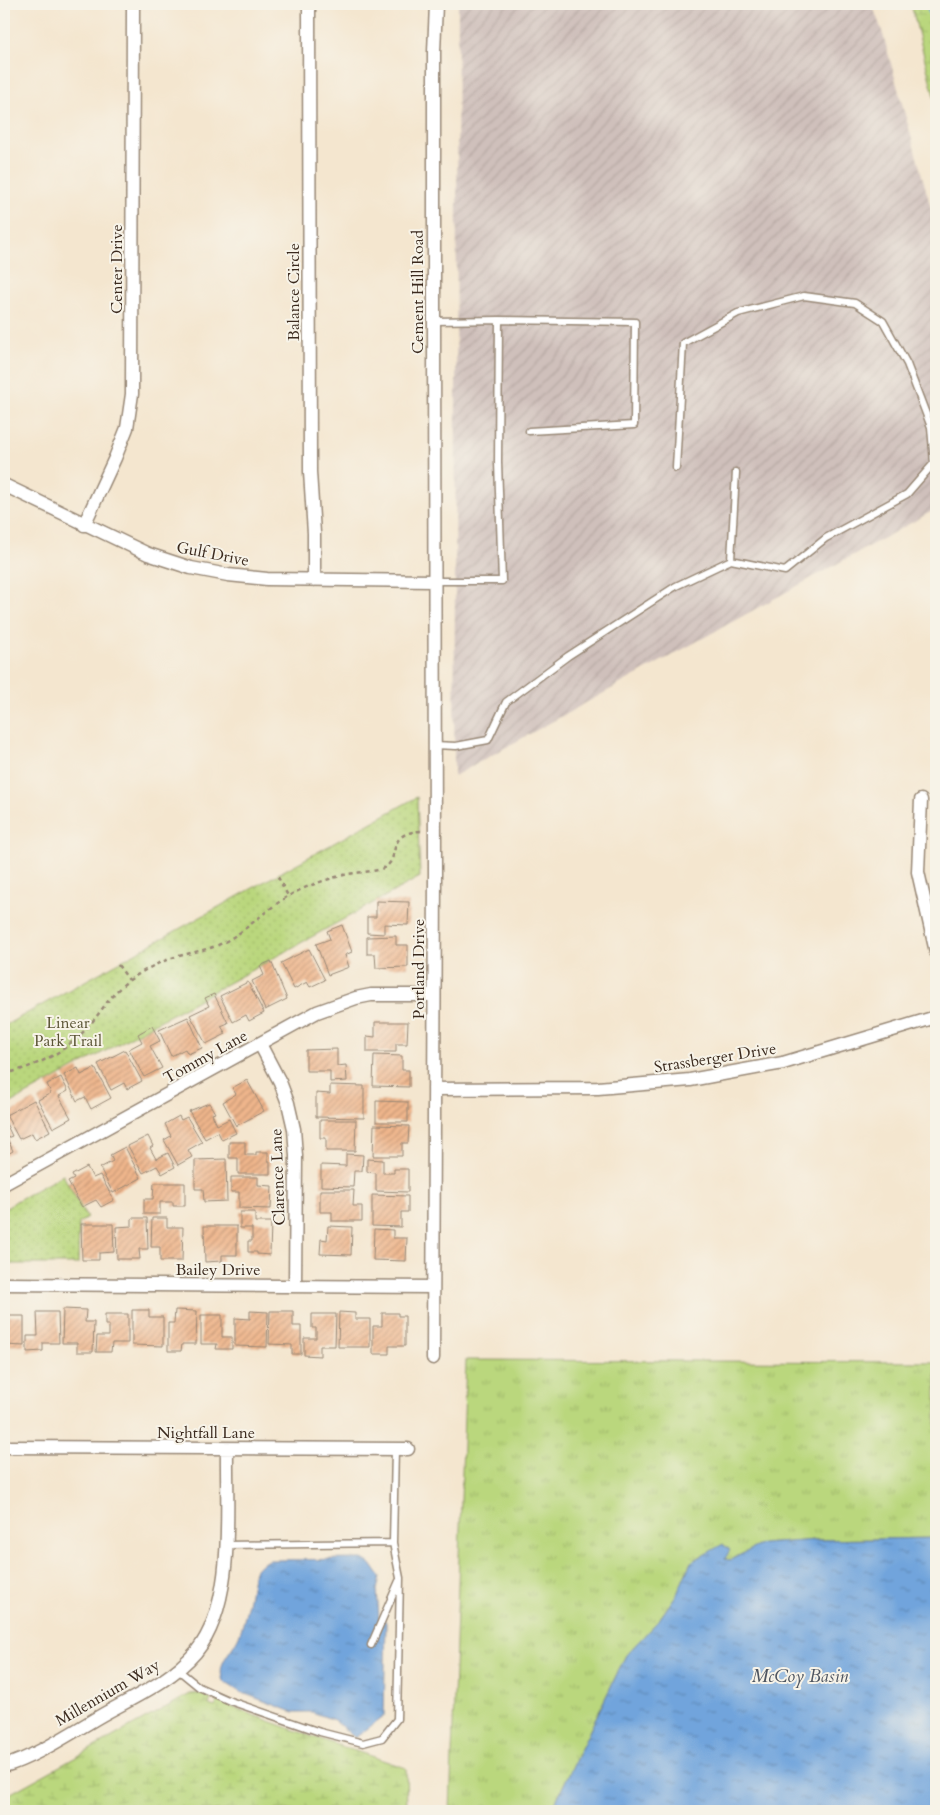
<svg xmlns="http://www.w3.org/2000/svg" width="940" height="1815" font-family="Cardo,serif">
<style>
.industrial{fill:url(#industrial-furrows)}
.grass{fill:url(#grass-tufts);stroke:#7a804e}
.wetland{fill:url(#wetland-marsh);stroke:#7a804e}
.park{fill:url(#park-dots);stroke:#7a804e}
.water{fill:url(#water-ripples);stroke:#56677d}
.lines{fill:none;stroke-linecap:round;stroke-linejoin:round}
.stream{stroke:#71a4dc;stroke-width:4.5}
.building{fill:url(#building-hatch)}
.service-casing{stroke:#988876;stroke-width:9}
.minor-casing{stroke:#988876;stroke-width:15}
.path{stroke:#988876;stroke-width:2.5;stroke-dasharray:4 4;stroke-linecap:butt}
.service{stroke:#fff;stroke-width:6}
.minor{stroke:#fff;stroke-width:12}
.labels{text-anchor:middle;stroke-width:4;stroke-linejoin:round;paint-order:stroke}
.street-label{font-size:16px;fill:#3b2a1e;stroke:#f7f3e8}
.park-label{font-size:16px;fill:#5b5536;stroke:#f7f3e8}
.water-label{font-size:18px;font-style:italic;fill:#4e5560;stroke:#f7f3e8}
</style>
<defs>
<pattern id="industrial-furrows" width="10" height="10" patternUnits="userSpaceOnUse" patternTransform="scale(1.25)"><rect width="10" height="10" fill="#cfc0bb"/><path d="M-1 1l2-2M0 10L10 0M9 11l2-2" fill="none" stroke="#b3a5a0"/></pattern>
<pattern id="grass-tufts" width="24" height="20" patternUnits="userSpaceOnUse" patternTransform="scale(1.25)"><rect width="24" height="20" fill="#bad77d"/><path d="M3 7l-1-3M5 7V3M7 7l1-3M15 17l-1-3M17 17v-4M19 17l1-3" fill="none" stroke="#a1b96c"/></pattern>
<pattern id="wetland-marsh" width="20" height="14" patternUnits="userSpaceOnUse" patternTransform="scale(1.25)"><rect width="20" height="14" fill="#bad77d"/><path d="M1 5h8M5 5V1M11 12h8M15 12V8" fill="none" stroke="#a1b96c"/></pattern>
<pattern id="park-dots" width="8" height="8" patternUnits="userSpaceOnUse" patternTransform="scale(1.25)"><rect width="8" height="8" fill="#bad77d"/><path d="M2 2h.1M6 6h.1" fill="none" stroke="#a1b96c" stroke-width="1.8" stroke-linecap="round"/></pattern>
<pattern id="water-ripples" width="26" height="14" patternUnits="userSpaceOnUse" patternTransform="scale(1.25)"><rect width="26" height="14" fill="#71a4dc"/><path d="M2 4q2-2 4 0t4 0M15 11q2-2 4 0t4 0" fill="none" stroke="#5e86b2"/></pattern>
<pattern id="building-hatch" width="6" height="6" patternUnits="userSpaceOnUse" patternTransform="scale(1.25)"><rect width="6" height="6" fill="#efb68c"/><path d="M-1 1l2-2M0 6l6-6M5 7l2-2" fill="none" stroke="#c39472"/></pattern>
</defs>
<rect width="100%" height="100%" fill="#f7f3e8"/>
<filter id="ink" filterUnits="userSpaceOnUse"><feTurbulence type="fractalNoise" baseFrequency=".02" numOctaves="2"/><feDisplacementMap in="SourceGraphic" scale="10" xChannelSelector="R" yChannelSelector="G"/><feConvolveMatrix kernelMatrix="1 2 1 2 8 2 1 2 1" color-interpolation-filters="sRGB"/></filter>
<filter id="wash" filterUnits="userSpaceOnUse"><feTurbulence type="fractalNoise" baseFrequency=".0096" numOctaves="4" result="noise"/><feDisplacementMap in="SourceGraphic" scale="20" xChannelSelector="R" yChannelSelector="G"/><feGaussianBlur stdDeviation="1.12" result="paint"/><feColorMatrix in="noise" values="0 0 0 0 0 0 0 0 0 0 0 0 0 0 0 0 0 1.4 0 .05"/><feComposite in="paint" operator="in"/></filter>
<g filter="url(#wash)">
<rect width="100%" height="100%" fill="#f4e6cf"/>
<path class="industrial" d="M458 4H872L882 31 936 226V509L454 776Z"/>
<path class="grass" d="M466 1360 936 1362V1538L815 1540 763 1544 730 1560 691 1562 677 1594 658 1621 626 1655 555 1803 553 1811H450Z"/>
<path class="wetland" d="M911 4H935L936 9V104Z
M198 1693 211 1698 209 1705 215 1707 218 1701 239 1710 308 1735 406 1768 407 1811H4V1797L190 1694Z"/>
<path class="park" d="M417 797 420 877 4 1107V1026Z
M63 1175 87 1218 79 1223 78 1264H4V1210L16 1201Z"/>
<path class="water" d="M936 1538V1811H553L555 1803 626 1655 658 1621 677 1594 691 1562 723 1544 730 1550 725 1559 730 1560 762 1544 815 1540Z
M362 1559 371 1564 380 1577 377 1590 379 1618 386 1622 384 1716 355 1738 334 1720 312 1712H293L240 1692 223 1681C216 1662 231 1654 239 1636 244 1623 247 1608 250 1594 251 1587 252 1578 255 1571 258 1565 264 1562 270 1560Z"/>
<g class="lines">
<path class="stream" d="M928 4 936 38"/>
</g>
<g id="blocks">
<path class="building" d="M376 901 409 902 408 925 384 924V934L367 933V917H376Z
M342 925 352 952 345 955 349 967 328 975 316 944 330 939 327 931Z
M396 936V945H408V967L376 968 375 954H367V937Z
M309 949 325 980 310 987 307 982 294 989 281 963Z
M271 961 287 999 265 1010 252 981 264 975 260 966Z
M248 982 264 1013 249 1021 246 1015 233 1022 220 996Z
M214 994 228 1023 221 1026 226 1034 206 1044 190 1015 209 1006 205 998Z
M188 1017 202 1048 188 1054 185 1049 171 1056 159 1030Z
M375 1022H408L407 1044H396V1052H367V1036L375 1037Z
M152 1026 160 1041 150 1046 162 1068 144 1077 129 1049 142 1042 138 1034Z
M337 1049V1066L346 1065 347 1081 330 1082V1071H306V1050Z
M125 1050 142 1081 127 1089 124 1083 111 1090 98 1064Z
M374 1055 402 1056V1070H409V1087L373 1086Z
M78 1068 81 1075 95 1068 111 1098 91 1109 85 1097 77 1101 64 1075Z
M61 1077 68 1091 59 1096 71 1118 53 1128 38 1100 51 1093 47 1084Z
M247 1080 264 1111 236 1126 223 1102 236 1094 232 1088Z
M330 1085 364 1086V1118L316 1117V1093L330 1094Z
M34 1100 50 1131 35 1139 32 1133 19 1139 6 1115Z
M376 1101 408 1102V1122H376Z
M209 1103 215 1113 212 1114 217 1125 229 1119 236 1133 222 1140 218 1132 205 1139 189 1111Z
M179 1116 181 1120 187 1117 202 1142 188 1150 192 1157 178 1165 164 1140 171 1136 165 1124Z
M4 1119 12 1136 7 1138 13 1151 4 1156Z
M320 1120H356L355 1151H326V1138H320Z
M374 1125 409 1126 408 1143H402V1156H373Z
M148 1136 153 1146 150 1148 156 1159 168 1153 175 1167 162 1174 157 1166 143 1173 128 1146Z
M229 1142H245V1155H256V1152H268V1161H270V1174H238V1158H229Z
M125 1147 141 1178 113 1193 100 1168 113 1161 110 1155Z
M346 1154 363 1155 362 1171H354L353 1187 321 1186V1165L346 1166Z
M226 1159 227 1201 204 1202 203 1189H195V1160Z
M367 1159 383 1160V1173H394V1169H408V1192L376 1191V1173L367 1172Z
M87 1167 93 1178 100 1175 114 1200 101 1207 96 1200 82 1207 68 1182 74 1179 72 1175Z
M231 1177H258V1185L272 1186 271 1209 239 1208V1192H231Z
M154 1183H185V1206H173V1202H160V1214H144V1199H153Z
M320 1190H354L353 1206H362V1221H332V1212H320Z
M372 1195 408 1196V1212H401V1227L372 1226Z
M240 1212H255V1222H271L270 1255 257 1254V1252H248V1241H252V1228H240Z
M132 1218H147L148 1249H139L140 1259H117L116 1227 132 1226Z
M152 1218H167V1227H183L182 1261H160V1247H151Z
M81 1224H113L114 1252 99 1253V1260H82Z
M204 1226H237V1255H222V1261L205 1262Z
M328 1226 352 1227 351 1255 320 1254 321 1239 327 1240Z
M374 1229 393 1230V1238H407L406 1261 373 1260Z
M4 1309 9 1310V1316H24V1346L4 1345Z
M63 1309 86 1310 85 1322H94L93 1352H77V1343H62Z
M132 1310H149V1317H163V1346L132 1345Z
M175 1310 197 1311 196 1344H182L181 1351H168V1323H174Z
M250 1311 268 1312 267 1347 235 1346V1318L250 1319Z
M270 1311H293V1326H301V1354H292V1345L269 1344Z
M37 1312H58L59 1343H43V1351L27 1352V1336H38Z
M339 1312 355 1313V1319H370V1347H338Z
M382 1313H398V1316H405V1346H389V1354H373V1326H382Z
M105 1314H128V1343H112L111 1352H96L97 1336H109V1325H105Z
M312 1314H336L335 1346H320V1356L304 1355V1338H316V1328H312Z
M201 1315H222V1337H232V1349H216L217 1344H201Z"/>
</g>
</g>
<g filter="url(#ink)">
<use href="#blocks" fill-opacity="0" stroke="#988876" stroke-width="1"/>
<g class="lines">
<defs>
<path id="service" d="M499 320 635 322 634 425 529 431
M434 321 499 320 498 462 502 581H434
M676 468 683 343 738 313 804 296 855 303 883 321 907 364 931 427 934 463 907 494 826 538 785 571 731 560
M434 745 456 746 488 740 506 702 568 656 676 586 731 560 736 472
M226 1545 393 1543
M371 1645 399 1581
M177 1669 199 1687 230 1701 320 1732 363 1743 382 1738 397 1719 400 1578 393 1543 395 1449"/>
<path id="minor" d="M309 4 310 472 314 533V580
M4 485 148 554 191 568 228 575 267 579 433 581
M84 525 115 458 127 428 132 394 133 4
M921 800 918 872 936 952
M260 1044 280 1082 288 1103 294 1129 296 1156 295 1286
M434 1089 598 1088 690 1080 783 1063 936 1017
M4 1184 317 1012 356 998 371 995H434
M4 1284 432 1287
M433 1358 435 872 434 321V52L436 4
M4 1447 408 1449
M4 1766C34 1758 74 1731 102 1715 134 1697 171 1681 196 1652 236 1603 226 1509 227 1449"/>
</defs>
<use href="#service" class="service-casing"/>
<use href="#minor" class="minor-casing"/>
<path class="path" d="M278 877 288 896
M118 965 129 980
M4 1074C35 1067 64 1053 86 1029 101 1013 112 991 131 979 147 968 165 959 183 955 194 952 205 950 216 946 243 935 262 912 287 897 305 886 327 879 348 874 359 872 371 872 381 869 404 861 382 833 421 831"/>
<use href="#service" class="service"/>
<use href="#minor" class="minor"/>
</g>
</g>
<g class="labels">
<g class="street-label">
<text transform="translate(116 269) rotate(-90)" y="6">Center Drive</text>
<text transform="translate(293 292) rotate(-90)" y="6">Balance Circle</text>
<text transform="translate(417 292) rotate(-90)" y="6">Cement Hill Road</text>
<text transform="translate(213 553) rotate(11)" y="6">Gulf Drive</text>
<text transform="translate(418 969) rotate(-90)" y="6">Portland Drive</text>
<text transform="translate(205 1056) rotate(-29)" y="6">Tommy Lane</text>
<text transform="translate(715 1057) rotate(-9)" y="6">Strassberger Drive</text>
<text transform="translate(277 1177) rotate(-92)" y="6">Clarence Lane</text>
<text x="218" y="1275">Bailey Drive</text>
<text x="206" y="1438">Nightfall Lane</text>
<text transform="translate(107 1692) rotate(-30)" y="6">Millennium Way</text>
</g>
<g class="park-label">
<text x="68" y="1028">Linear<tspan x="68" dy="18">Park Trail</tspan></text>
</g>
<g class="water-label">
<text x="800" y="1682">McCoy Basin</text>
</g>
</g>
<rect width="940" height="1815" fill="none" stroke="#f7f3e8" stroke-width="20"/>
</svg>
